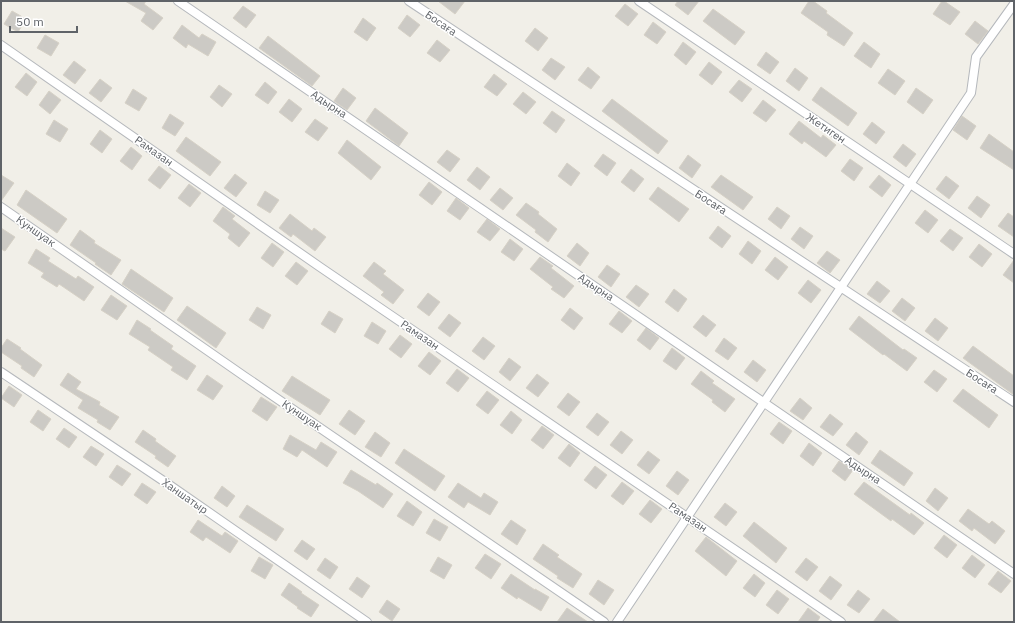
<svg xmlns="http://www.w3.org/2000/svg" width="1015" height="623" font-family="'IBM Plex Sans',sans-serif">
<style>
.building{fill:#cccac5;stroke:#d6d1c6}
.lines{fill:none;stroke-linecap:round;stroke-linejoin:round}
.minor-casing{stroke:#b5b8bc;stroke-width:10}
.minor{stroke:#fff;stroke-width:8}
.labels{text-anchor:middle;stroke-width:3;stroke-linejoin:round;paint-order:stroke}
.street-label{font-size:11px;fill:#5f6368;stroke:#fff}
</style>
<rect width="100%" height="100%" fill="#f1efe8"/>
<path class="building" d="M125 1H146L144 4 163 18 153 30 141 21 146 13Z
M438 1H465L455 14Z
M678 1H699L688 15 675 5Z
M809 1H813L827 11 826 13 853 33 844 46 827 35 828 32 801 13Z
M942 1H944L960 12 950 25 933 14Z
M625 4 638 14 628 26 615 16Z
M243 6 256 15 246 28 233 18Z
M713 9 745 32 735 45 703 21Z
M12 11 26 19 18 32 4 24Z
M407 15 420 25 410 37 398 28Z
M363 18 376 28 367 41 354 32Z
M975 21 988 31 978 44 965 34Z
M653 22 666 32 657 44 644 35Z
M182 25 199 38 202 34 216 42 208 56 188 44 186 48 173 38Z
M535 28 548 38 538 51 525 41Z
M45 35 59 43 51 56 37 48Z
M268 36 320 76 312 86 259 48Z
M437 40 450 50 440 62 427 53Z
M683 42 696 52 686 65 674 55Z
M864 42 880 54 871 68 854 56Z
M766 52 779 62 770 74 757 65Z
M551 58 565 67 555 80 542 70Z
M74 61 86 70 75 84 63 75Z
M709 62 722 72 712 85 699 75Z
M588 67 600 77 591 89 578 80Z
M795 68 808 78 799 91 786 81Z
M888 69 905 81 895 95 878 83Z
M26 73 37 82 27 96 15 87Z
M494 74 507 84 497 96 484 87Z
M100 79 112 88 101 102 89 93Z
M739 80 752 89 742 102 729 92Z
M265 82 277 92 268 104 255 95Z
M219 85 232 94 222 107 210 97Z
M821 87 857 113 848 126 812 100Z
M343 88 356 98 347 110 334 101Z
M916 88 933 100 923 114 907 102Z
M133 89 147 98 139 111 125 103Z
M49 91 61 100 50 114 39 105Z
M523 92 536 102 526 114 513 104Z
M289 99 302 109 292 122 279 112Z
M612 99 668 141 658 154 602 111Z
M763 100 776 110 766 122 753 113Z
M375 108 408 133 399 146 366 121Z
M552 111 565 120 556 133 543 123Z
M170 114 184 123 175 136 162 128Z
M962 116 976 126 967 140 953 130Z
M315 119 328 128 318 141 305 132Z
M54 120 68 129 60 142 46 134Z
M799 121 821 138 823 135 836 145 826 157 804 141 802 144 789 134Z
M872 122 885 132 876 144 863 134Z
M100 130 112 139 102 153 90 144Z
M989 134 1014 152V170L980 148Z
M186 137 221 162 210 176 176 151Z
M347 140 381 167 371 180 338 153Z
M903 144 916 154 906 167 893 157Z
M131 147 142 156 132 170 120 161Z
M447 150 460 159 450 172 437 162Z
M603 154 616 163 607 176 594 166Z
M688 155 701 165 692 178 679 168Z
M850 159 863 168 854 181 841 171Z
M567 163 580 173 571 186 558 176Z
M159 166 171 175 160 189 148 180Z
M477 167 490 177 480 190 467 180Z
M631 169 644 179 634 192 621 182Z
M235 174 247 183 236 197 224 188Z
M1 175 14 183 1 201Z
M721 175 753 197 743 210 711 187Z
M879 175 891 185 882 197 869 187Z
M946 176 959 186 949 199 936 189Z
M429 182 442 192 432 205 419 195Z
M189 184 201 193 190 207 178 198Z
M658 187 689 209 679 222 649 199Z
M500 188 513 198 503 210 490 200Z
M26 190 67 219 57 233 17 205Z
M265 191 279 200 270 213 257 205Z
M977 196 990 205 981 218 968 208Z
M456 198 469 208 460 220 447 211Z
M526 203 539 212 538 214 557 229 548 242 535 232 536 230 516 215Z
M223 207 235 216 232 219 250 233 239 247 228 238 230 234 213 221Z
M777 207 790 216 781 229 768 219Z
M925 210 938 220 928 233 915 223Z
M1008 213 1014 217V237L998 226Z
M290 214 312 231 314 228 326 237 315 251 293 234 291 237 279 228Z
M487 219 500 229 490 241 477 232Z
M718 226 731 236 722 248 709 238Z
M800 227 813 236 804 249 791 239Z
M1 228 15 237 5 251 1 249Z
M950 229 963 238 953 251 940 241Z
M80 230 95 241 94 243 121 260 111 275 95 264 96 263 70 245Z
M510 239 523 249 514 261 501 252Z
M748 241 761 251 752 264 739 254Z
M272 243 284 252 273 267 261 258Z
M577 243 589 253 580 266 567 256Z
M979 244 992 254 982 267 969 257Z
M36 249 50 258 48 261 76 279 78 276 94 287 84 301 59 284 57 287 41 277 44 273 28 263Z
M827 251 840 260 830 273 817 263Z
M540 257 553 266 551 268 574 286 564 298 551 289 553 287 530 269Z
M775 257 788 267 778 280 765 270Z
M1014 260V283L1003 275Z
M296 262 308 271 297 285 285 276Z
M374 262 386 271 383 274 404 290 393 304 381 295 384 292 363 276Z
M607 265 620 274 611 287 598 277Z
M131 269 173 298 164 312 122 284Z
M808 280 821 290 811 303 798 293Z
M877 281 890 291 880 303 867 294Z
M636 285 649 294 639 307 626 297Z
M674 289 687 299 678 312 665 302Z
M428 293 440 302 429 316 417 307Z
M111 295 127 306 117 320 101 310Z
M902 298 915 308 905 321 892 311Z
M187 306 226 333 216 348 177 320Z
M257 307 271 315 263 329 249 320Z
M570 308 583 318 574 330 561 320Z
M329 311 343 319 335 333 321 324Z
M619 311 632 321 622 333 609 324Z
M449 314 461 323 450 337 438 328Z
M703 315 716 325 706 337 693 327Z
M859 316 903 350 904 349 917 358 907 371 884 354 883 355 849 329Z
M935 318 948 328 938 341 925 331Z
M137 320 151 329 150 330 173 346 171 349 196 366 187 380 171 370 173 367 148 350 150 347 129 334Z
M372 322 386 331 378 344 364 336Z
M646 328 659 338 650 350 637 340Z
M400 335 412 344 401 358 389 349Z
M483 337 495 346 484 360 472 351Z
M724 338 737 348 728 360 715 351Z
M7 339 21 348 20 349 42 365 34 377 21 368 22 366 1 352V348Z
M973 346 1014 376V395L963 358Z
M672 348 685 358 676 370 663 361Z
M429 352 441 361 430 375 418 366Z
M509 358 521 367 510 381 499 372Z
M753 360 766 370 757 382 744 372Z
M457 369 469 378 458 392 446 383Z
M934 370 947 379 937 392 924 382Z
M701 371 714 381 712 383 735 399 725 412 712 402 713 400 691 384Z
M68 373 81 382 76 389 100 402 99 405 119 417 110 430 97 422 98 420 78 408 83 400 60 385Z
M537 374 549 383 538 397 526 388Z
M207 375 223 386 213 400 197 390Z
M292 376 330 400 320 415 282 391Z
M9 386 22 395 14 407 1 398Z
M963 389 998 415 989 428 953 401Z
M487 391 499 400 488 414 476 405Z
M568 393 580 402 569 416 557 407Z
M261 397 277 407 267 421 252 411Z
M800 398 812 408 803 420 790 411Z
M38 410 51 419 43 431 30 422Z
M349 410 365 421 355 435 339 424Z
M511 411 522 420 512 434 500 425Z
M597 413 609 422 598 436 586 427Z
M830 414 843 424 833 436 820 427Z
M779 422 792 431 783 444 770 434Z
M542 426 554 435 543 449 531 440Z
M64 428 77 437 69 448 56 439Z
M143 430 156 439 155 441 176 456 168 467 155 458 156 456 135 442Z
M621 431 633 440 622 454 610 445Z
M375 432 390 443 381 457 365 447Z
M856 432 868 442 859 455 846 445Z
M290 435 316 450 321 442 337 452 327 467 302 450 297 457 283 449Z
M809 443 822 453 813 466 800 456Z
M569 444 580 453 570 467 558 458Z
M91 446 104 454 96 466 83 457Z
M404 449 445 476 435 491 395 463Z
M880 450 913 473 904 486 871 463Z
M648 451 660 460 649 474 637 465Z
M839 461 853 470 845 481 832 471Z
M117 465 131 474 122 486 109 477Z
M595 466 607 475 596 489 584 480Z
M351 470 376 485 377 483 393 494 383 508 358 491 343 483Z
M677 471 689 480 678 495 666 486Z
M622 482 634 491 623 505 611 496Z
M864 482 910 515 911 513 924 523 914 535 892 519 891 521 854 494Z
M142 483 156 492 147 504 134 495Z
M458 483 481 498 484 493 498 502 490 515 468 502 464 508 448 497Z
M222 486 235 496 227 507 214 498Z
M935 488 948 498 938 511 926 501Z
M650 500 662 509 651 523 639 514Z
M407 501 422 512 413 526 397 516Z
M725 503 737 512 726 526 714 517Z
M247 505 284 529 276 541 239 517Z
M968 509 989 524 992 521 1005 531 995 544 974 528 972 531 959 521Z
M434 519 448 527 440 541 426 533Z
M198 520 222 536 225 532 238 541 230 553 206 537 203 541 190 532Z
M511 520 526 530 517 545 501 534Z
M754 522 787 548 776 563 743 536Z
M944 535 957 545 947 558 934 548Z
M706 537 737 561 726 576 695 551Z
M302 540 315 549 307 560 294 551Z
M543 544 559 555 557 557 582 574 573 588 557 578 558 576 533 559Z
M485 554 501 564 491 579 475 568Z
M972 555 985 565 975 578 962 568Z
M259 557 273 565 265 579 251 571Z
M438 557 452 565 444 579 430 571Z
M325 558 338 567 330 579 317 570Z
M806 558 818 567 807 581 795 572Z
M998 571 1011 581 1001 593 988 584Z
M511 574 535 590V589L549 597 541 611 518 597 517 599 501 588Z
M754 574 765 583 755 597 743 588Z
M830 576 842 585 831 600 819 591Z
M357 577 370 586 362 598 349 589Z
M598 580 614 590 604 605 589 594Z
M289 583 302 592 301 593 319 605 311 617 297 608 298 607 281 595Z
M777 590 789 599 778 614 766 605Z
M858 590 870 599 859 613 847 605Z
M387 600 400 609 392 621 379 612Z
M567 608 588 622H557Z
M808 608 820 617 817 622H798Z
M883 609 900 622H873Z"/>
<g class="lines">
<defs>
<path id="minor" d="M178 1 1014 574
M409 1 1014 402
M639 1 1014 254
M1 45 320 267 841 622
M1 207 244 376 604 622
M1 372 168 484 367 622
M617 622 971 93 976 57 1014 4"/>
</defs>
<use href="#minor" class="minor-casing"/>
<use href="#minor" class="minor"/>
</g>
<g class="labels">
<g class="street-label">
<text transform="translate(441 23) rotate(34)" y="4">Босаға</text>
<text transform="translate(329 104) rotate(34)" y="4">Адырна</text>
<text transform="translate(826 128) rotate(34)" y="4">Жетиген</text>
<text transform="translate(154 151) rotate(35)" y="4">Рамазан</text>
<text transform="translate(711 202) rotate(33)" y="4">Босаға</text>
<text transform="translate(36 231) rotate(35)" y="4">Куншуак</text>
<text transform="translate(596 287) rotate(34)" y="4">Адырна</text>
<text transform="translate(420 335) rotate(34)" y="4">Рамазан</text>
<text transform="translate(982 381) rotate(33)" y="4">Босаға</text>
<text transform="translate(302 415) rotate(34)" y="4">Куншуак</text>
<text transform="translate(863 470) rotate(34)" y="4">Адырна</text>
<text transform="translate(185 496) rotate(35)" y="4">Ханшатыр</text>
<text transform="translate(688 517) rotate(34)" y="4">Рамазан</text>
</g>
</g>
<rect width="1015" height="623" fill="none" stroke="#5f6368" stroke-width="4"/>
<path d="M10 26v6h67v-6" fill="none" stroke="#5f6368" stroke-width="2"/>
<text x="16" y="26" font-size="12" fill="#5f6368" stroke="#ffffff" stroke-width="3" paint-order="stroke">50 m</text>
</svg>
